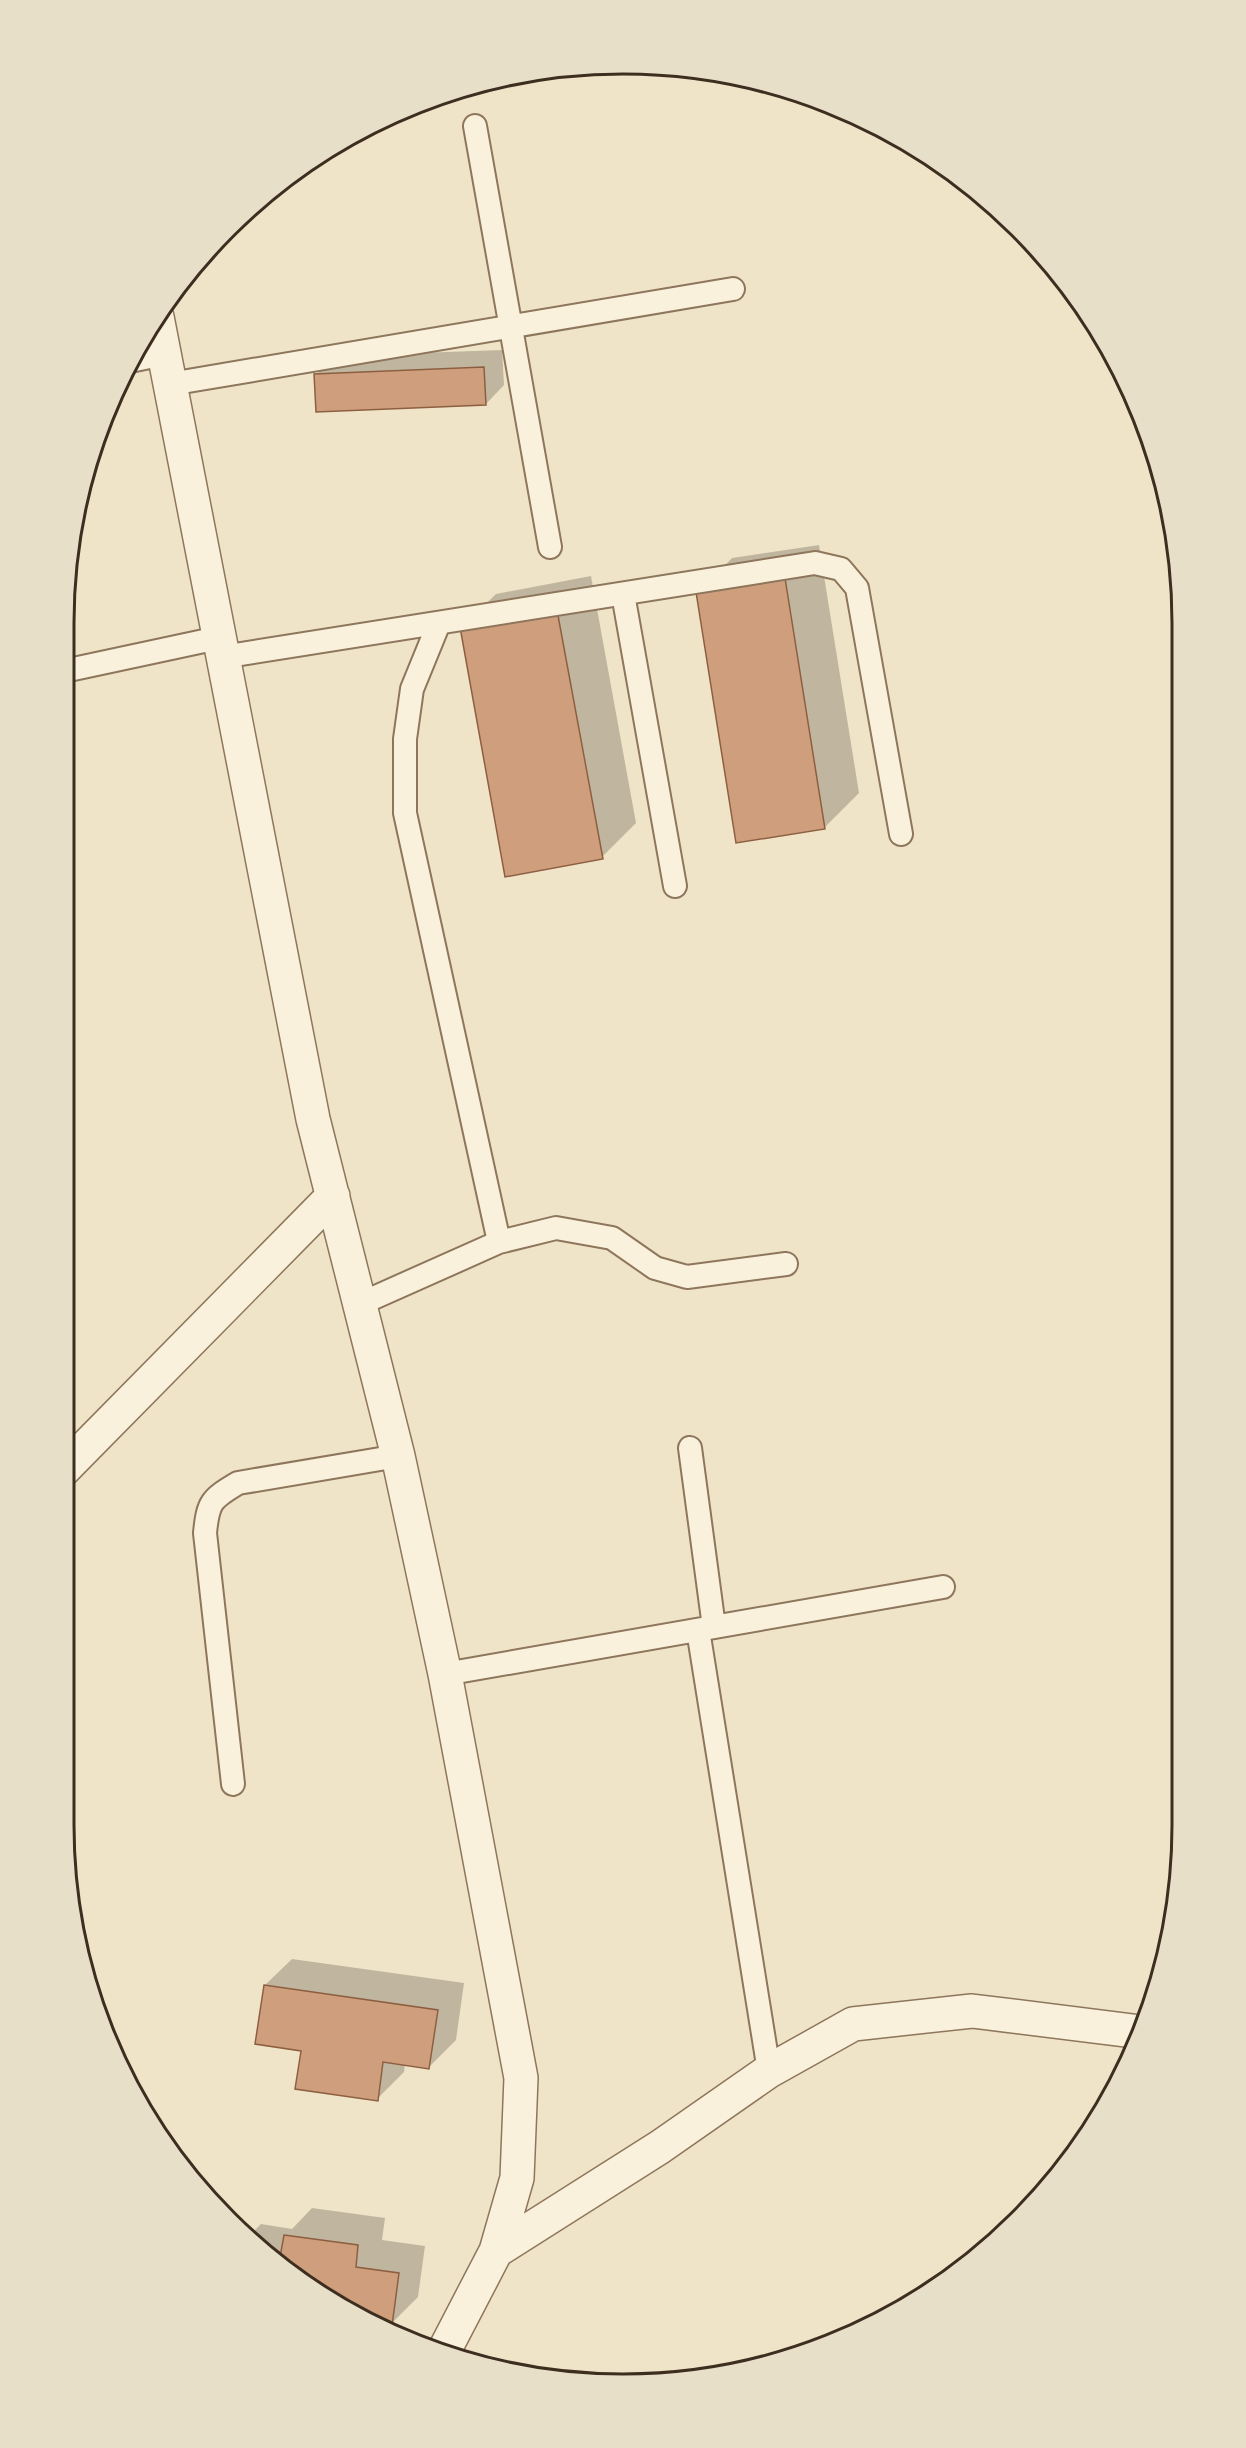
<svg xmlns="http://www.w3.org/2000/svg" width="1246" height="2448" font-family="Spectral,serif">
<style>
.shadow{fill:#0003}
.building{fill:#cf9f7d;stroke:#8d5f41;stroke-width:1.5}
.lines{fill:none;stroke-linecap:round;stroke-linejoin:round}
.lane-casing{stroke:#8d765c;stroke-width:26}
.street-casing{stroke:#8d765c;stroke-width:36}
.lane{stroke:#faf1dc;stroke-width:22}
.street{stroke:#faf1dc;stroke-width:33}
.rim{fill:none;stroke:#3d2e20;stroke-width:3}
</style>
<rect width="100%" height="100%" fill="#f0e4c8"/>
<path class="shadow" d="M502 350 504 385 486 404 316 375 334 356Z
M819 545 859 793 824 828 698 593 732 558Z
M591 576 636 823 602 857 461 628 496 594Z
M292 1959 464 1983 456 2040 429 2067 405 2064 404 2072 377 2099 302 2049 265 1985Z
M312 2208 385 2218 382 2240 425 2246 418 2297 391 2324 369 2321 312 2291 251 2234 261 2224 292 2229Z"/>
<path class="building" d="M484 367 486 405 316 412 314 374Z
M785 578 825 829 736 843 696 592Z
M557 610 603 859 505 877 460 627Z
M264 1985 438 2010 429 2069 383 2062 378 2101 295 2089 301 2051 255 2044Z
M284 2235 358 2245 356 2267 399 2273 392 2326 373 2323 312 2291 275 2256 280 2257Z"/>
<g class="lines">
<defs>
<path id="lane" d="M475 126 550 547
M130 361 164 354
M170 384 733 289
M623 594 675 886
M222 657 815 563 841 569 857 588 901 834
M64 671 218 638
M499 1242 556 1228 612 1238 655 1268 687 1277 786 1264
M360 1304 499 1242 405 813V739L412 689 439 623
M690 1448 714 1627
M698 1630 769 2071
M445 1674 943 1587
M233 1784 205 1533C208 1502 211 1499 238 1483L398 1456"/>
<path id="street" d="M157 317 313 1119 398 1456 445 1674 521 2078 517 2178 496 2251 443 2353
M63 1470 333 1196
M496 2251 660 2147 769 2071 853 2024 972 2011 1141 2032"/>
</defs>
<use href="#lane" class="lane-casing"/>
<use href="#street" class="street-casing"/>
<use href="#lane" class="lane"/>
<use href="#street" class="street"/>
</g>
<path d="M0 0H1246V2448H0ZM623 74H623A549 549 0 0 1 1172 623V1825A549 549 0 0 1 623 2374H623A549 549 0 0 1 74 1825V623A549 549 0 0 1 623 74Z" fill="#e8dfc9" fill-rule="evenodd"/>
<path class="rim" d="M623 74H623A549 549 0 0 1 1172 623V1825A549 549 0 0 1 623 2374H623A549 549 0 0 1 74 1825V623A549 549 0 0 1 623 74Z"/>
</svg>
